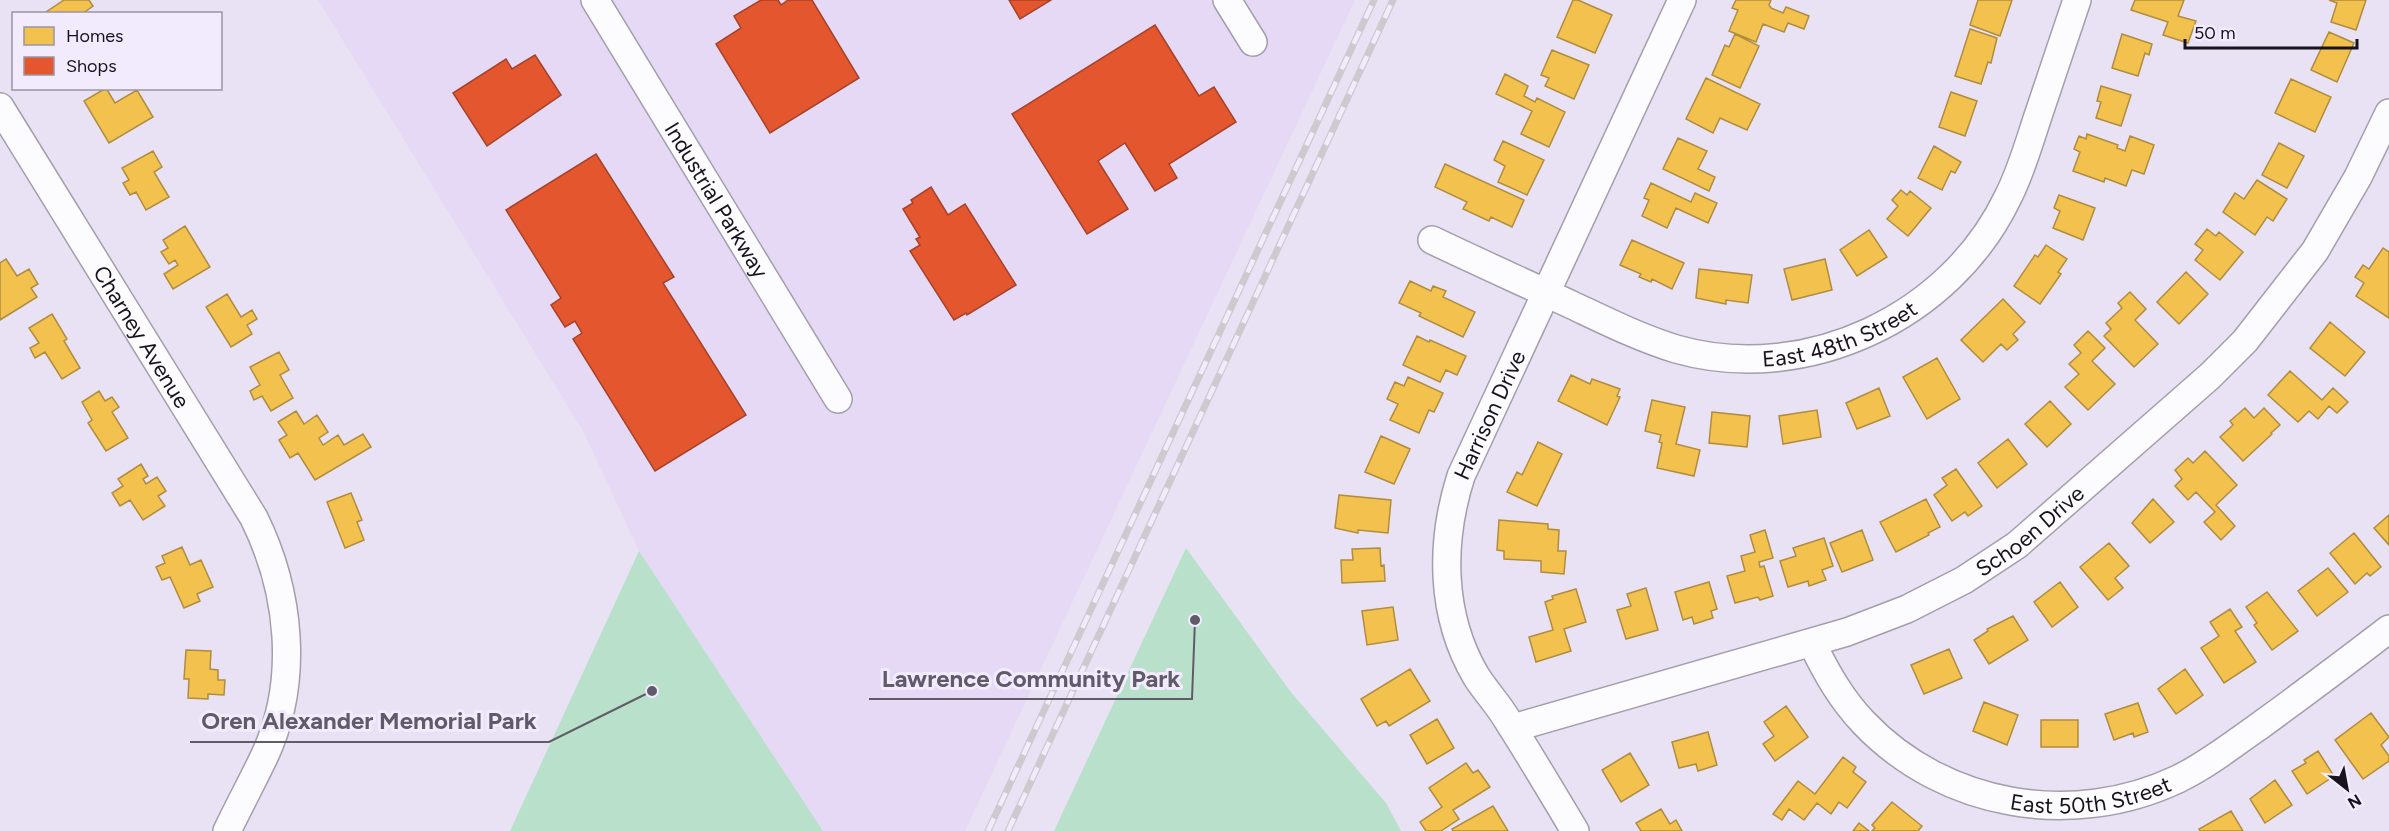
<svg xmlns="http://www.w3.org/2000/svg" width="2389" height="831" font-family="Figtree,sans-serif">
<style>
.built{fill:#e5d9f6}
.green{fill:#b9e0cb}
.homes{fill:#f2c14e;stroke:#b08c3f;stroke-width:1.5}
.shops{fill:#e4572e;stroke:#a64229;stroke-width:1.5}
.lines{fill:none;stroke-linecap:round;stroke-linejoin:round}
.street-casing{stroke:#a39eab;stroke-width:30}
.street{stroke:#fcfbfd;stroke-width:27}
.rail-casing{stroke:#cccacf;stroke-width:7}
.rail{stroke:#f2ebfe;stroke-width:4.5;stroke-dasharray:14;stroke-linecap:butt}
.labels{text-anchor:middle;stroke-width:6;stroke-linejoin:round;paint-order:stroke}
.street-label{font-size:22px;fill:#17121d;stroke:#f2ebfe}
.leader{fill:none;stroke:#605b68;stroke-width:2}
.callout-dot{fill:#605b68;stroke:#f2ebfe;stroke-width:2}
.callout-label{font-size:24px;text-anchor:middle;font-weight:bold;fill:#605b68;stroke:#f2ebfe;stroke-width:6;stroke-linejoin:round;paint-order:stroke}
</style>
<rect width="100%" height="100%" fill="#e9e2f4"/>
<path class="built" d="M318 0H1355L965 831H823L639 551 583 431Z"/>
<path class="green" d="M1186 548 1290 691 1386 803 1401 831H1054Z
M639 551 823 831H510Z"/>
<path class="homes" d="M64 0H89L93 6 82 14H43Z
M1573 0H1578L1612 15 1595 53 1557 37Z
M1736 0H1771L1769 5 1771 8 1783 13 1786 7 1809 16 1804 29 1788 23 1784 32 1763 24 1756 42 1729 31 1738 10 1732 8Z
M1978 0H2012L2000 36 1970 25Z
M2135 0H2184L2178 16 2196 21 2188 43 2163 35 2168 22 2131 10Z
M2329 0H2366L2356 30 2331 22 2337 3Z
M1970 29 1997 38 1991 63 1988 62 1981 84 1955 76Z
M2329 32 2354 43 2337 82 2311 70Z
M1735 34 1759 46 1740 88 1712 75 1725 45 1729 47Z
M2122 34 2152 44 2149 55 2145 53 2138 76 2112 68Z
M1552 50 1589 65 1574 99 1545 86 1549 78 1541 75Z
M1505 74 1528 86 1524 96 1535 102 1537 98 1565 112 1549 147 1521 134 1532 111 1496 94Z
M1706 78 1760 104 1747 130 1720 118 1713 133 1686 119Z
M2291 79 2331 97 2315 132 2275 113Z
M2101 86 2131 95 2121 126 2096 118 2101 102 2097 101Z
M106 88 115 103 137 90 153 117 109 143 84 101Z
M1951 92 1977 101 1965 136 1939 127Z
M2087 134 2118 145 2117 148 2125 151 2130 136 2154 145 2144 174 2132 170 2126 186 2105 178 2104 182 2073 171 2080 152 2074 149 2079 136 2086 139Z
M1678 138 1707 151 1698 169 1715 177 1709 191 1663 169Z
M1503 141 1544 160 1527 195 1498 182 1505 166 1494 160Z
M2279 143 2304 156 2287 188 2262 175Z
M1934 146 1961 162 1955 173 1951 171 1942 190 1918 178Z
M153 151 162 167 154 172 169 197 146 210 136 192 130 195 123 183 129 180 122 168Z
M1445 164 1524 200 1512 227 1491 217 1489 221 1463 209 1467 202 1435 187Z
M2257 180 2287 199 2273 221 2267 217 2255 235 2223 212 2235 193 2244 199Z
M1651 183 1691 202 1695 193 1717 203 1708 223 1676 208 1667 228 1642 216 1649 200 1644 198Z
M1901 190 1907 195 1910 191 1931 208 1908 236 1887 219 1898 206 1892 200Z
M2059 195 2095 208 2083 240 2053 228 2060 211 2054 208Z
M185 226 210 267 173 289 164 274 178 265 175 260 169 264 161 252 168 248 163 240Z
M2207 229 2216 236 2219 232 2243 252 2220 280 2195 260 2203 250 2195 244Z
M1869 230 1887 257 1857 276 1840 250Z
M1632 240 1684 263 1672 289 1652 279 1651 282 1639 277 1641 274 1620 265Z
M2046 245 2067 259 2058 272 2061 274 2040 304 2014 286 2035 255 2038 257Z
M2383 248 2389 252V318L2356 296 2364 283 2355 277 2363 265 2369 269Z
M6 259 17 276 29 269 38 284 31 288 37 297 0 320V263Z
M1825 259 1832 290 1792 300 1784 269Z
M1699 269 1752 275 1748 303 1726 300V304L1696 298Z
M2186 272 2208 294 2179 324 2157 302Z
M1410 281 1431 291 1433 286 1446 291 1443 297 1475 312 1463 337 1419 316 1421 313 1399 303Z
M2130 292 2146 309 2135 320 2158 344 2134 367 2104 336 2111 329 2106 323 2122 308 2118 303Z
M227 294 241 317 252 310 257 319 247 325 252 334 231 347 206 307Z
M2003 299 2025 322 2013 334 2018 340 2007 350 2001 344 1983 362 1961 340Z
M52 314 67 339 64 341 80 368 62 379 45 352 35 358 30 348 39 343 29 328Z
M2330 322 2365 352 2345 376 2310 348Z
M2088 331 2105 348 2092 361 2115 384 2088 410 2065 387 2079 374 2069 364 2081 353 2074 345Z
M1417 336 1429 342 1430 340 1466 356 1457 375 1446 370 1440 382 1403 365Z
M279 352 289 370 280 375 293 398 271 411 262 396 254 400 250 391 260 385 250 367Z
M1937 358 1960 399 1927 419 1903 377Z
M2290 371 2322 400 2333 388 2348 402 2337 413 2329 406 2318 419 2309 411 2298 422 2268 395Z
M1571 375 1590 384 1592 379 1620 389 1617 396 1620 397 1607 425 1558 401Z
M1408 377 1443 393 1434 412 1429 410 1419 433 1390 420 1398 404 1387 399 1395 382 1404 386Z
M1879 388 1890 416 1857 429 1846 403Z
M99 391 105 401 112 397 119 407 112 412 128 438 106 451 88 423 92 420 82 402Z
M1652 400 1685 407 1676 444 1700 450 1694 476 1657 468 1662 443 1659 442 1661 435 1645 431Z
M2050 401 2071 424 2047 447 2025 424Z
M2245 408 2254 418 2264 408 2280 425 2271 433 2272 434 2243 461 2220 437 2233 425 2230 421Z
M1817 410 1821 437 1783 444 1779 416Z
M296 411 304 424 317 415 328 432 319 438 323 445 338 435 344 445 363 434 371 447 315 480 298 453 290 458 279 440 287 435 278 422Z
M1712 412 1750 416 1747 447 1709 443Z
M1381 436 1410 449 1394 484 1365 472Z
M2008 439 2027 464 1997 488 1978 463Z
M1538 442 1562 454 1537 506 1507 492 1517 472 1522 475Z
M2205 451 2237 485 2216 505 2235 526 2221 540 2204 522 2215 512 2196 492 2188 500 2175 486 2182 479 2175 470 2188 458 2193 463Z
M141 464 148 476 143 479 146 484 157 477 166 491 158 496 165 506 143 520 130 500 120 506 112 493 123 486 118 479Z
M1956 469 1982 506 1968 516 1965 512 1952 521 1934 495 1947 485 1942 478Z
M351 493 362 520 357 522 364 540 345 548 327 502Z
M1339 495 1391 500 1388 533 1358 530V533L1335 528Z
M1926 499 1940 527 1928 533 1929 535 1896 552 1880 522Z
M2153 499 2174 522 2150 543 2132 523Z
M2389 515V545L2374 528Z
M1499 520 1548 524V529L1559 530 1558 551H1566L1564 574 1541 572V561L1504 559V551L1497 550Z
M1765 530 1773 558 1759 562 1760 567 1764 566 1773 596 1760 600 1758 597 1735 603 1727 576 1745 571 1741 556 1755 552 1750 535Z
M1862 530 1873 560 1842 572 1830 543Z
M2354 533 2381 567 2370 576 2367 573 2355 584 2330 553Z
M1824 538 1833 566 1822 570 1826 580 1809 586 1808 581 1788 587 1780 561 1796 556 1793 548Z
M2109 543 2129 566 2115 578 2123 588 2108 600 2080 567Z
M182 547 190 565 201 560 213 587 197 594 200 601 184 608 170 577 162 580 156 567 165 563 162 556Z
M1380 548 1381 566 1384 565 1385 581 1342 583 1341 560H1353L1352 549Z
M2328 568 2348 592 2317 616 2298 591Z
M1709 582 1717 609 1711 611 1713 618 1694 624 1692 617 1683 620 1675 592Z
M2060 582 2078 607 2052 627 2034 602Z
M1646 588 1658 630 1626 639 1617 610 1631 606 1627 594Z
M1576 589 1586 622 1564 629 1571 651 1536 662 1529 637 1553 630 1545 602 1553 599 1552 596Z
M2267 592 2298 631 2272 650 2254 625 2257 623 2246 607Z
M1393 607 1398 640 1367 645 1362 611Z
M2230 609 2242 627 2235 631 2256 662 2224 683 2201 648 2219 636 2210 622Z
M2013 616 2028 640 1989 664 1974 640 1988 631 1987 629Z
M1949 649 1962 678 1924 694 1911 665Z
M186 650 211 651 210 669 218 670V680H225L224 695 208 694V699L188 698 189 679H184Z
M1410 669 1430 701 1389 726 1386 721 1377 726 1361 699Z
M2185 669 2203 695 2176 714 2158 689Z
M1984 702 2018 715 2007 745 1973 731Z
M2138 703 2148 732 2134 737 2133 733 2114 740 2105 714Z
M1786 706 1808 737 1775 761 1763 744 1774 736 1764 722Z
M2371 713 2389 737 2381 745 2389 756V761L2363 779 2335 740Z
M1437 719 1454 748 1427 764 1410 735Z
M2041 720H2078V747H2041Z
M1708 732 1717 765 1698 771 1696 764 1679 768 1672 742Z
M2318 751 2334 776 2307 794 2292 771 2306 763 2304 760Z
M1630 753 1649 785 1621 802 1602 770Z
M1843 757 1856 767 1853 772 1866 782 1847 808 1839 802 1831 814 1817 803 1804 820 1789 809 1782 820 1773 814 1798 781 1815 794Z
M1466 763 1473 773 1478 770 1490 787 1453 810 1459 819 1441 831H1426L1420 822 1442 807 1429 788Z
M2275 780 2292 805 2265 823 2250 799Z
M1892 802 1922 826 1918 831H1872L1875 828 1872 825Z
M1493 806 1508 831H1453L1452 829Z
M1661 809 1670 824 1676 820 1682 831H1641L1636 823Z
M2231 811 2243 831H2200L2199 829Z
M1859 823 1869 831H1853Z"/>
<path class="shops" d="M761 0H778L781 5 788 0H812L859 78 770 133 716 44 741 28 734 16Z
M1009 0H1051L1020 19Z
M1155 25 1199 96 1214 87 1236 122 1169 164 1177 178 1155 191 1125 143 1098 161 1128 209 1087 234 1012 114Z
M535 55 561 95 487 146 453 93 506 59 512 69Z
M596 154 674 277 663 283 746 415 655 471 573 339 582 333 575 321 565 327 551 305 561 298 506 210Z
M931 187 948 215 965 204 1016 285 967 315 966 313 954 320 910 251 920 245 916 239 920 237 903 209 913 203 911 200Z"/>
<g class="lines">
<defs>
<g id="street">
<path id="s1" d="M595 0 838 399"/>
<path d="M1227 0 1253 42"/>
<path id="s2" d="M0 107 254 518C290 591 300 681 264 757 252 782 239 806 227 831"/>
<path id="s3" d="M1432 240C1478 262 1525 283 1572 305 1606 321 1640 338 1676 349 1806 386 1951 317 2008 197 2021 172 2029 143 2038 116 2051 78 2064 39 2077 0"/>
<path id="s4" d="M1812 643C1826 672 1841 699 1864 723 1944 807 2073 829 2178 779 2207 765 2232 745 2258 727 2302 695 2346 662 2389 629"/>
<path id="s5" d="M1513 728 1847 632 1907 609 1964 580 2017 545 2210 376 2245 341 2315 251 2358 177 2389 113"/>
<path id="s6" d="M1575 831C1553 794 1531 757 1508 721 1499 705 1486 692 1476 676 1440 615 1440 542 1461 476L1682 0"/>
</g>
</defs>
<use href="#street" class="street-casing"/>
<use href="#street" class="street"/>
<defs>
<path id="rail" d="M988 831 1374 0
M1008 831 1393 0"/>
</defs>
<use href="#rail" class="rail-casing"/>
<use href="#rail" class="rail"/>
</g>
<g class="labels">
<g class="street-label">
<text dy="8" stroke="none"><textPath href="#s1" startOffset="234">Industrial Parkway</textPath></text>
<text dy="8" stroke="none"><textPath href="#s3" startOffset="436">East 48th Street</textPath></text>
<text dy="8" stroke="none"><textPath href="#s2" startOffset="270">Charney Avenue</textPath></text>
<text dy="8" stroke="none"><textPath href="#s6" startOffset="458">Harrison Drive</textPath></text>
<text dy="8" stroke="none"><textPath href="#s5" startOffset="558">Schoen Drive</textPath></text>
<text dy="8" stroke="none"><textPath href="#s4" startOffset="346">East 50th Street</textPath></text>
</g>
</g>
<path class="leader" d="M1195 620L1192 699H869M652 691L549 742H190"/>
<g class="callout-dot">
<circle cx="1195" cy="620" r="6"/>
<circle cx="652" cy="691" r="6"/>
</g>
<g class="callout-label">
<text x="1031" y="687">Lawrence Community Park</text>
<text x="369" y="729">Oren Alexander Memorial Park</text>
</g>
<rect x="12" y="12" width="210" height="78" fill="#f2ebfe" stroke="#9a94a4" stroke-width="1.5"/>
<rect x="24" y="27" width="30" height="18" fill="#f2c14e" stroke="#9a94a4" stroke-width="1.5"/>
<text x="66" y="42" font-size="18" fill="#17121d">Homes</text>
<rect x="24" y="57" width="30" height="18" fill="#e4572e" stroke="#9a94a4" stroke-width="1.5"/>
<text x="66" y="72" font-size="18" fill="#17121d">Shops</text>
<g transform="translate(2347 789) rotate(149)" stroke="#f2ebfe" stroke-width="4.5" paint-order="stroke">
<path d="M0-4.5L10 22L0 15L-10 22Z" fill="#17121d"/>
<text y="-9" font-size="16" font-weight="bold" text-anchor="middle" fill="#17121d">N</text>
</g>
<path d="M2185 39v9h172v-9" fill="none" stroke="#17121d" stroke-width="3"/>
<text x="2194" y="39" font-size="18" fill="#17121d" stroke="#f2ebfe" stroke-width="4.5" paint-order="stroke">50 m</text>
</svg>
